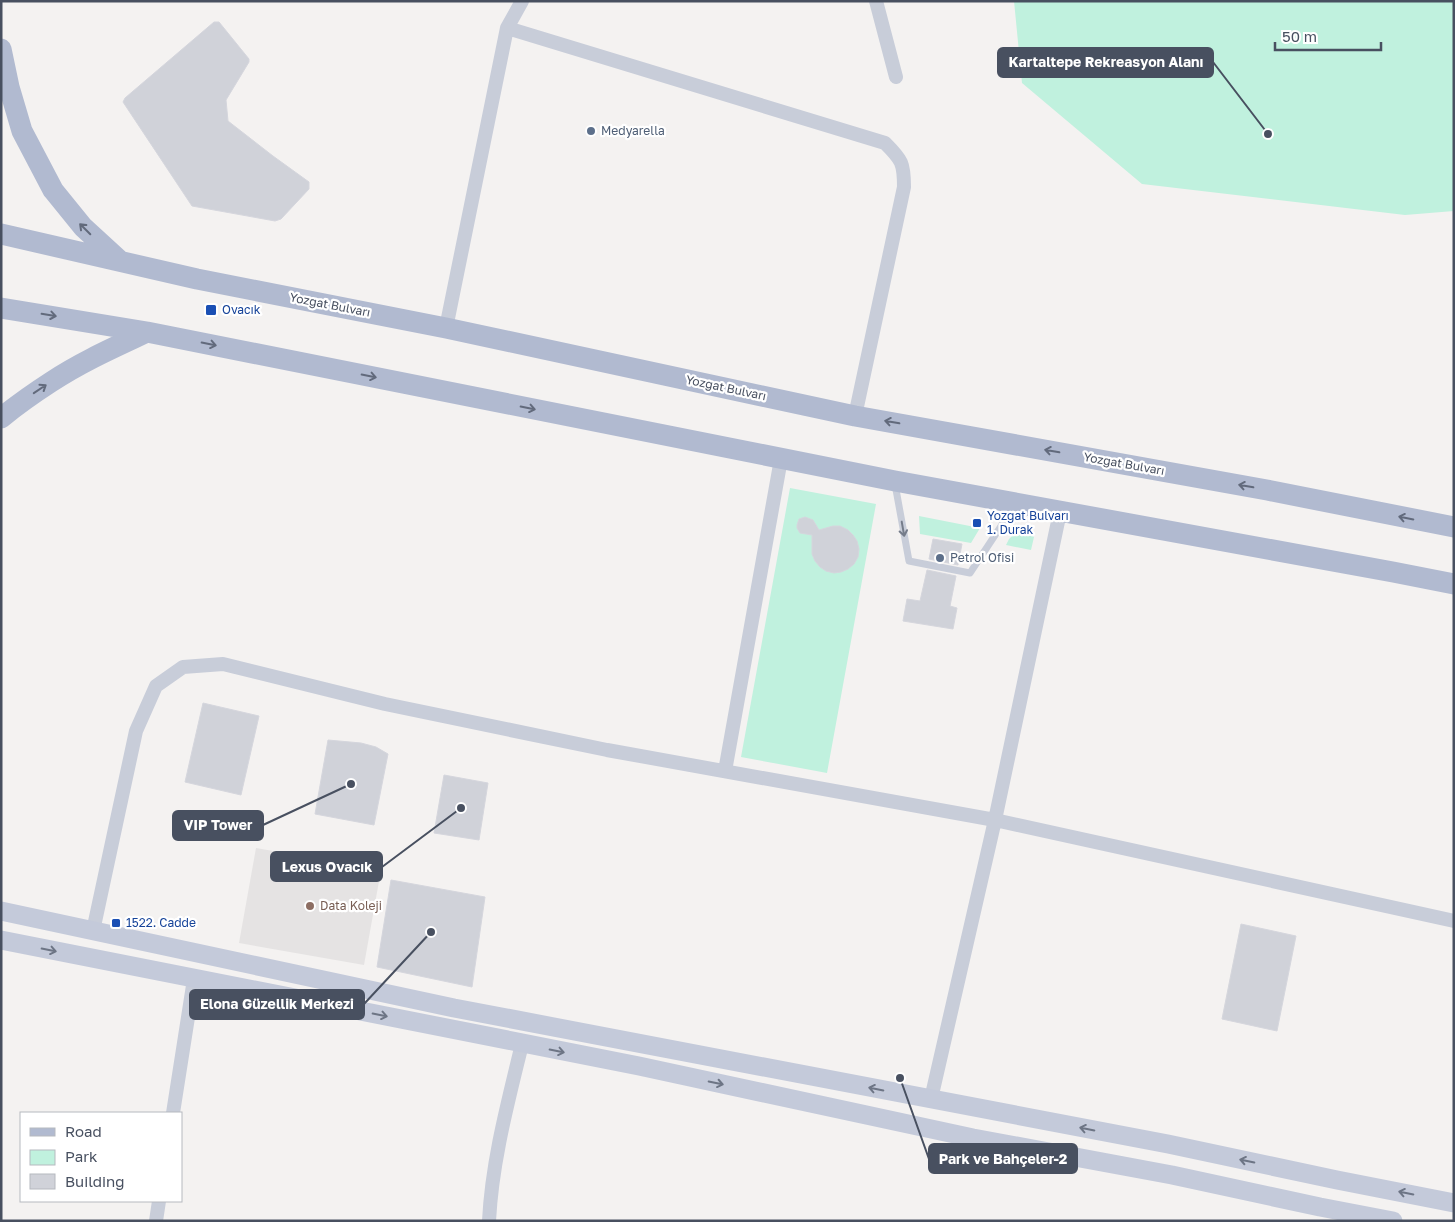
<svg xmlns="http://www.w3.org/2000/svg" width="1455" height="1222" font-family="'Golos Text',sans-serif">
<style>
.education{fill:#e5e3e3}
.green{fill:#c0f1de}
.building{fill:#d0d2d9;stroke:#d5d6dd}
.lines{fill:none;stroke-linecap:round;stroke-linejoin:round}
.service{stroke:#c8cdd9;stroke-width:7}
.minor{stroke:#c8cdd9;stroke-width:14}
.secondary{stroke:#c4cada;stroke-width:19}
.primary{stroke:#b1bad0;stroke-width:21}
.oneway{stroke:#626a7c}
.oneway2{stroke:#757c8a}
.oneway3{stroke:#6d7585}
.service-dot{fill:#5c6f8a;stroke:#fff;stroke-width:2}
.transit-dot{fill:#1a4fb4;stroke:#fff;stroke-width:2}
.education-dot{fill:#8d6e63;stroke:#fff;stroke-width:2}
.labels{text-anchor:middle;stroke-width:4.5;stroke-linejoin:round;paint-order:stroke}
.service-label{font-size:12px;fill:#4e5e75;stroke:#fff;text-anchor:start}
.street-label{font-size:12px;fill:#485060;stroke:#fff}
.transit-label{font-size:12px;fill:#164399;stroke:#fff;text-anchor:start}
.education-label{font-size:12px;fill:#785e54;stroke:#fff;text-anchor:start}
.leader{fill:none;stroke:#485060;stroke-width:2}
.callout-dot{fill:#485060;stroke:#fff;stroke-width:2}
.callout{fill:#485060;stroke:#485060;stroke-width:2}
.callout-label{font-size:14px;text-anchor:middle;font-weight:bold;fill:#fff}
</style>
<rect width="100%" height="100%" fill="#f4f2f1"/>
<path class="education" d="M256 848 381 870 364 965 239 943Z"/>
<path class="green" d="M1014 1H1454V211L1405 215 1142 184 1022 83Z
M790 488 876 504 827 773 741 757Z
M919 516 980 528 971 543 920 534Z
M1016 532 1027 533 1034 537 1031 550 1006 545 1009 539Z"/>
<path class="building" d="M214 22H219L249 59V62L226 100 228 121 273 156 309 182V189L281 219 275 221 192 206 123 102 125 98Z
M805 517 813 520 819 530 833 526H840L848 530 853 535 857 541 859 549 858 557 854 564 848 569 841 572 834 573 826 571 820 567 815 561 812 554V535L800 533 797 528V525L799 519Z
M933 539 962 544 958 565 929 559Z
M927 570 956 576 950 606 957 608 953 629 903 621 907 599 920 601Z
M203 703 259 716 241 795 185 782Z
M328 740 361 743 376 747 388 754 374 825 315 814Z
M444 775 488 783 479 840 434 833Z
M391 880 485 897 472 987 377 967Z
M1241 924 1296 936 1277 1031 1222 1019Z"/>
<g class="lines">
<path class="service" d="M895 484 909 561 970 573 1015 505"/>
<path class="minor" d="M876 1 896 77
M507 28 885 143C902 160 904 163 904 187L855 416
M446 328 507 28 522 1
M725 771 781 459
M93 931 136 731 156 686 183 667 223 664 385 704 607 750 995 820 1454 921
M931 1099 995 820 1060 512
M173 1113 194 979
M156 1221 159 1201
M489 1221C492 1161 508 1102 522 1044"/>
<path class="secondary" d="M1 911 454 1008 1168 1144 1337 1180 1454 1203
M1 940 639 1066 973 1138 1172 1175 1320 1207 1393 1221"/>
<path class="primary" d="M1 49 9 87 22 131 53 190 83 227 119 260
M1 234 197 279 446 328 855 416 1267 490 1454 527
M1 308 147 332 895 481 1393 572 1454 584
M1 418C17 405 34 393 51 382 81 362 115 347 147 332"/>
</g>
<defs><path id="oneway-shaft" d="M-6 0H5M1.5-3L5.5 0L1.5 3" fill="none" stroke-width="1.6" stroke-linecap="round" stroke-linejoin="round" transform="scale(1.25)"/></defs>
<g class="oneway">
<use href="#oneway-shaft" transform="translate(85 229) rotate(-135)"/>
<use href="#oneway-shaft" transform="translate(49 315) rotate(9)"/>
<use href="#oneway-shaft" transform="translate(209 344) rotate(11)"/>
<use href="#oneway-shaft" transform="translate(369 376) rotate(11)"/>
<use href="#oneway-shaft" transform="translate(40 389) rotate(-34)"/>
<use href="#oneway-shaft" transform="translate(528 408) rotate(11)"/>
<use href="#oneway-shaft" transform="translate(892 422) rotate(-170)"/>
<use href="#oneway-shaft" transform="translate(1052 451) rotate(-170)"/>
<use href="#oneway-shaft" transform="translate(1246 486) rotate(-170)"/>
<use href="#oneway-shaft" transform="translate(1406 518) rotate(-169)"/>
</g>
<use class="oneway2" href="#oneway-shaft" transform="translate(903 529) rotate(80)"/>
<g class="oneway3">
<use href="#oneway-shaft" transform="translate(49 950) rotate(11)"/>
<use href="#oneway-shaft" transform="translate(380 1015) rotate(11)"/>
<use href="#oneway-shaft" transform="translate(557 1051) rotate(11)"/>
<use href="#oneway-shaft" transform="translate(716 1083) rotate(12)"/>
<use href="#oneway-shaft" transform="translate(876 1089) rotate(-169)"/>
<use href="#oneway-shaft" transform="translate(1087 1129) rotate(-169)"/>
<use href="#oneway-shaft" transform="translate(1247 1161) rotate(-168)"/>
<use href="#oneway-shaft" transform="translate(1406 1193) rotate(-169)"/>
</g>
<g class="service-dot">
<circle cx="591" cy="131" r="5"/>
<circle cx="940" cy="558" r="5"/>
</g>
<g class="transit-dot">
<rect x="205" y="304" width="12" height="12" rx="2.5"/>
<rect x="972" y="518" width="10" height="10" rx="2.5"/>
<rect x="111" y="918" width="10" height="10" rx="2.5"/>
</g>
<circle class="education-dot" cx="310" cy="906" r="5"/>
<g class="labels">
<g class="service-label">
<text x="601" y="135">Medyarella</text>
<text x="950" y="562">Petrol Ofisi</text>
</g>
<g class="street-label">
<text transform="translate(330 305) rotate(11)" y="4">Yozgat Bulvarı</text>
<text transform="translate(726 388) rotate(12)" y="4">Yozgat Bulvarı</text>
<text transform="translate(1124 464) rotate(10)" y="4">Yozgat Bulvarı</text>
</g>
<g class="transit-label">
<text x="222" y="314">Ovacık</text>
<text x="987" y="520">Yozgat Bulvarı<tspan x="987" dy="14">1. Durak</tspan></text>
<text x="126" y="927">1522. Cadde</text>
</g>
<g class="education-label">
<text x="320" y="910">Data Koleji</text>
</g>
</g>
<path class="leader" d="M1268 134L1213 62M351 784L263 825M461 808L382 867M431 932L364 1004M900 1078L929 1159"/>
<g class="callout-dot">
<circle cx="1268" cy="134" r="5"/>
<circle cx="351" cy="784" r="5"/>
<circle cx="461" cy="808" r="5"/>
<circle cx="431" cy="932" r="5"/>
<circle cx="900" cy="1078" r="5"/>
</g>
<g class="callout">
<rect x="998" y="48" width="215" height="29" rx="5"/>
<rect x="173" y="811" width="90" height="29" rx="5"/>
<rect x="271" y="852" width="111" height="29" rx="5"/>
<rect x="190" y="990" width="174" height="29" rx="5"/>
<rect x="929" y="1144" width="148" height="29" rx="5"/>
</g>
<g class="callout-label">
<text x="1106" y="67">Kartaltepe Rekreasyon Alanı</text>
<text x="218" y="830">VIP Tower</text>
<text x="327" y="872">Lexus Ovacık</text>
<text x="277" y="1009">Elona Güzellik Merkezi</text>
<text x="1003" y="1164">Park ve Bahçeler-2</text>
</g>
<rect width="1455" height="1222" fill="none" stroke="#485060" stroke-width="5"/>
<rect x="20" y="1112" width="162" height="90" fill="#ffffff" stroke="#b6b9bf"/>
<rect x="30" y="1128" width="25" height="8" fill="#b1bad0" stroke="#b6b9bf"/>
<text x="65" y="1137" font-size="15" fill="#485060">Road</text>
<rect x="30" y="1150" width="25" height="15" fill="#c0f1de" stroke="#b6b9bf"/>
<text x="65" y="1162" font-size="15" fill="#485060">Park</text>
<rect x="30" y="1174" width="25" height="15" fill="#d0d2d9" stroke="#b6b9bf"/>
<text x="65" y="1187" font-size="15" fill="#485060">Building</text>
<path d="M1275 42v8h106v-8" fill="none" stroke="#485060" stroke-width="2.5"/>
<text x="1282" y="42" font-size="15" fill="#485060" stroke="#ffffff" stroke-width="4" paint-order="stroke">50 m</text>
</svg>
